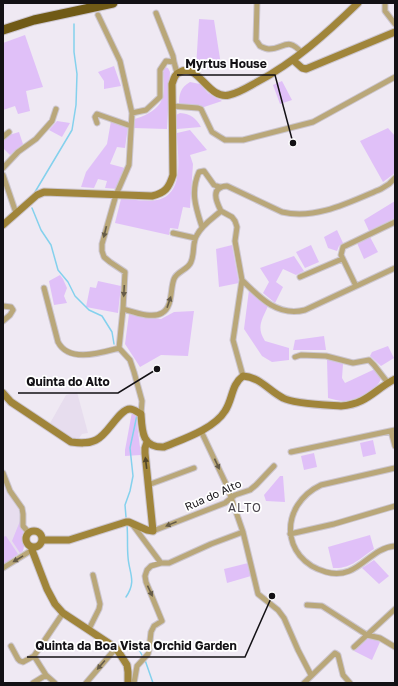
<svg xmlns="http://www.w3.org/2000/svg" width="398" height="686" font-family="'Golos Text',sans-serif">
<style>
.built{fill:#e7ddee}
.green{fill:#e0c0f8}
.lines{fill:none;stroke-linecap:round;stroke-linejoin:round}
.stream{stroke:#84d1ed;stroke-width:1.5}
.street-casing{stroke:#ccc6cf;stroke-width:7}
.secondary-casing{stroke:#ccc6cf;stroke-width:9}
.highway-casing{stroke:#ccc6cf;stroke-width:11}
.street{stroke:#b9a779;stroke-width:5}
.secondary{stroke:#a0853a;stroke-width:7}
.highway{stroke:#705a16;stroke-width:9}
.oneway{fill:#665c47}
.oneway2{fill:#524526}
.labels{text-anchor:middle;stroke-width:3.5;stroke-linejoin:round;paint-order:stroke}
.street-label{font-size:11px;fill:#131115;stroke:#fff}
.neighbourhood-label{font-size:12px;letter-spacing:1px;fill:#49444c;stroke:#fff}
.leader{fill:none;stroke:#131115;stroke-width:1.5}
.callout-dot{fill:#131115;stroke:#fff;stroke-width:1.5}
.callout-label{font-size:12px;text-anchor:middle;font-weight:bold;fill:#131115;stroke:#fff;stroke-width:3.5;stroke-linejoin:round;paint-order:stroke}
</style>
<rect width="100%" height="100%" fill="#efe9f3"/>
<path class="built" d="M77 392 88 433 82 434 77 441 49 425 66 395Z
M3 470 12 495 20 508 24 531 22 538 24 546 23 551 3 565Z"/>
<path class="green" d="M199 19 214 20 221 65 201 70 196 68Z
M25 35 43 87 26 91 30 111 18 114 15 106 3 110V43Z
M114 66 121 86 104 89V81L98 72Z
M165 67 168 68 170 72 167 129 133 128 134 119C146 116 160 109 163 96 165 88 163 78 163 70Z
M282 81 292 100 280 104 273 85Z
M190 82 200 84 208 93 222 101 204 107 179 105C179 94 180 88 190 82Z
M180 113C191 114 196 118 201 127L177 129 176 115Z
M57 121 70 123 62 137 49 130Z
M111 121 128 127 125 148 117 147 110 164 125 168 118 189 105 188 107 181 98 179 94 188 81 187 86 172 107 144Z
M388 128 395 136V173L383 182 360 141Z
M190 130 207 150 190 155 193 164 190 208 183 207 178 229 170 228 169 235 115 223 121 199C131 199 148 202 157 200 186 194 177 154 177 133Z
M19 132 23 144 10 155 3 148V140L9 135Z
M395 201V218L369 231 364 220Z
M337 230 343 243 339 246 337 251 328 248 324 237Z
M370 237 378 252 364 259 357 243Z
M232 245 239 283 219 287 216 249Z
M311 245 319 262 305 268 296 252Z
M294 256 304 271 296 275 283 269 276 282 283 287 275 303 263 293 269 282 260 268Z
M60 275 63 279 67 288 64 296 67 303 54 305 49 281Z
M98 281 121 286 118 313 86 307 90 287 96 288Z
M249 290 268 306C262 320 256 327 265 341L289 348V360L272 362 262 356 244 329Z
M194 311 188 356 161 355 140 367 125 344 129 314 161 319 174 312Z
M324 336 326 350H293L295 340Z
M388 346 394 358 381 366 370 356 372 352Z
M327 359 343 364 342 378 345 383 375 369 381 378C378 391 356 400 344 401 339 401 333 399 328 398Z
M132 412 136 416 141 455 125 456V450Z
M373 440 376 454 363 457 360 443Z
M314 453 317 467 304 470 301 456Z
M280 476H283L285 502 266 501 264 495Z
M20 521 24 531 22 538 24 546 23 551 20 553 12 541Z
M370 535 374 549C359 559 351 569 333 568L328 547Z
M6 536 18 554 3 565V537Z
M374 560 389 576 379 584 362 568Z
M248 563 251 576 227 583 224 569Z
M368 638H373L380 642 372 660 354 651 360 642Z"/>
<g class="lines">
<path class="stream" d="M35 192 72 130 76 105 77 74 74 52V24
M32 208 41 230 51 245 58 270 68 282 75 296 89 310 102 316 112 332 114 344
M126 517 125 505 130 491 133 476 130 448 137 415
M126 597C137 581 129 573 128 557 127 546 128 536 127 525
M137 646 143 657
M145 660 153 683"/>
<defs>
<path id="street" d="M257 3 256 40 260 46C262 47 266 49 269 49 284 49 287 36 302 53
M385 3V11L395 24
M156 13 173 56 174 62
M98 15 120 61 132 113 129 165 116 195 102 244V251L104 257 110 262 125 272 123 309 119 348 130 360 134 372 142 401 141 414
M172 106 198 108 201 109 212 132 220 137 225 140H243L313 122 395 77
M132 113 146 110 160 97V70L166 61 174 62 177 73
M97 123 95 117 97 114 131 126
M3 137 9 132
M3 168 18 152 36 139 52 121 56 109
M3 175 16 213
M221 211C216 201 210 187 227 186L282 212C316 220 350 202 381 189L389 184 395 178
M221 211 232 217 235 221 237 227 235 241 242 280 233 340 243 376
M202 227C196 208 190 192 199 172L204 171 214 185 220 187
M173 233 195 238
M300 277 342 259
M242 280C260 298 278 317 305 310L395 268
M356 286 341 255 343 247 395 222
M44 288 58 342C69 363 100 353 119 348
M3 306 11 307 13 310 10 315 3 321
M123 309C134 312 152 319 162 313 173 307 170 289 174 279 177 271 188 270 191 262 195 253 192 242 197 235 202 225 213 218 221 211
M295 357 301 355 326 356 353 363 369 360 374 365 388 383
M201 431 227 486 243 532 258 594 278 610 284 618 298 650 311 675
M391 431 395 446
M291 452 395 430
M395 468 321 485C279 505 280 559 326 572 358 581 368 548 395 546
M3 473 10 491 22 508 23 514V526L29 533
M148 485 194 468
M132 524 161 563
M153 531 225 503 235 495 250 490 256 485 274 466
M290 534 334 524 395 506
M3 568 32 550
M307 605 322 606 367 635 380 638 395 647
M89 629 99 609 100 604 93 575
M11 646 18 659 20 661 23 662 34 656 63 613
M354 647 395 609
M34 656 46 675 55 683
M33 683 46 675
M86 683 116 648
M134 683 137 666 148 654 149 650 151 632 154 626 162 621 146 582 145 576 147 570 151 566 161 563H169L211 544 243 532
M304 683 335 653 338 655 343 675 350 683"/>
<path id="secondary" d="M293 60 302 68 306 69 395 32
M3 225 37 195 44 192 152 196C165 193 169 188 173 175L172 84C174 78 175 74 180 72 198 62 208 100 229 95 239 93 248 87 257 82 295 62 327 33 358 3
M3 393 11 402 71 442C79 443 88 444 96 440 108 435 119 409 130 409 134 409 137 412 141 414 142 431 142 448 164 447 183 439 214 429 225 411 233 399 231 385 243 376 260 377 269 391 283 398 294 404 327 405 341 406 367 404 374 390 395 379
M26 539a8 8 0 1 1 16 0a8 8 0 1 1-16 0Z
M42 540H69L126 522H129L147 530 153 531 145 453V448L147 442
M33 547 32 550 47 589 55 604 63 613 116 648 127 665 128 672V683"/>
<path id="highway" d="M3 30 34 20 113 3"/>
</defs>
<use href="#street" class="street-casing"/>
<use href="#secondary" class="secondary-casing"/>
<use href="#highway" class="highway-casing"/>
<use href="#street" class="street"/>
<use href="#secondary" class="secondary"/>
<use href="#highway" class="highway"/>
</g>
<defs><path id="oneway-solid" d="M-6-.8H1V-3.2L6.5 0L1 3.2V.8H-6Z"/></defs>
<g class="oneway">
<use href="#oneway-solid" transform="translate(105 232) rotate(104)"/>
<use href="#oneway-solid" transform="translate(124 291) rotate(93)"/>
<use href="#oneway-solid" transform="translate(169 302) rotate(-71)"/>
<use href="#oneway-solid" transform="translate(217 464) rotate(65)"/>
<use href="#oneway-solid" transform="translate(171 524) rotate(158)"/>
<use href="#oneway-solid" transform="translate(18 559) rotate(149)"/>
<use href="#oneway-solid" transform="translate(150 591) rotate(65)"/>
<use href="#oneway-solid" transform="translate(101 665) rotate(131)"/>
</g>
<use class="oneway2" href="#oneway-solid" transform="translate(146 463) rotate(-97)"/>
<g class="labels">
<g class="street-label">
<text transform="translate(213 495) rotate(-24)" y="4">Rua do Alto</text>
</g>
<g class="neighbourhood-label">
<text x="245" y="512">ALTO</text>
</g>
</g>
<path class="leader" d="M293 143L275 75H177M157 369L118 393H18M272 596L245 657H27"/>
<g class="callout-dot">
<circle cx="293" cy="143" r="4"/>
<circle cx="157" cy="369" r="4"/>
<circle cx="272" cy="596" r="4"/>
</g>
<g class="callout-label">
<text x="226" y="68">Myrtus House</text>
<text x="68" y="386">Quinta do Alto</text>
<text x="136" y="650">Quinta da Boa Vista Orchid Garden</text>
</g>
<rect width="398" height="686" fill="none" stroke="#131115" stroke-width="8"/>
</svg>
